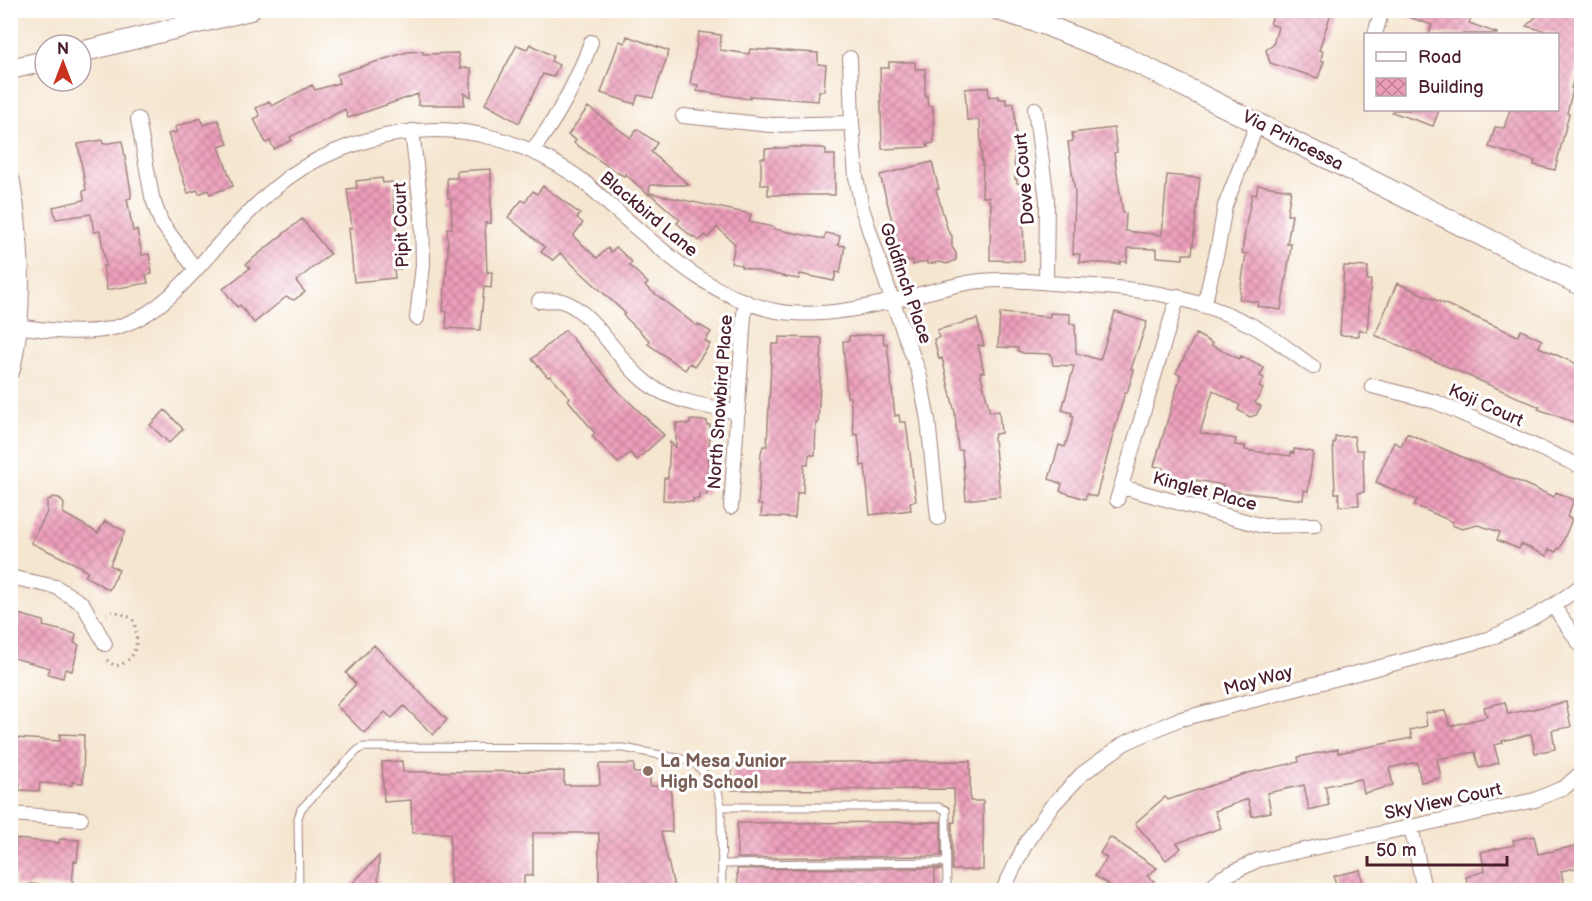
<svg xmlns="http://www.w3.org/2000/svg" width="1592" height="901" font-family="'Balsamiq Sans',sans-serif">
<style>
.building{fill:url(#building-cross-hatch)}
.lines{fill:none;stroke-linecap:round;stroke-linejoin:round}
.lane-casing{stroke:#a0827e;stroke-width:9}
.street-casing{stroke:#a0827e;stroke-width:16}
.secondary-casing{stroke:#a0827e;stroke-width:22}
.path{stroke:#a0827e;stroke-width:3;stroke-dasharray:1.5 4.5;stroke-linecap:butt}
.lane{stroke:#fff;stroke-width:7}
.street{stroke:#fff;stroke-width:14}
.secondary{stroke:#fff;stroke-width:20}
.education-dot{fill:#8d6e63;stroke:#fff;stroke-width:2}
.labels{text-anchor:middle;stroke-width:6;stroke-linejoin:round;paint-order:stroke}
.street-label{font-size:18px;fill:#4a1f2b;stroke:#fff}
.education-label{font-size:18px;font-weight:bold;fill:#785e54;stroke:#fff;text-anchor:start}
</style>
<defs>
<pattern id="building-cross-hatch" width="8" height="8" patternUnits="userSpaceOnUse" patternTransform="scale(1.5)"><rect width="8" height="8" fill="#ed9ebb"/><path d="M0 0l8 8M0 8l8-8" fill="none" stroke="#c28098"/></pattern>
</defs>
<rect width="100%" height="100%" fill="#fff"/>
<filter id="ink" filterUnits="userSpaceOnUse"><feTurbulence type="fractalNoise" baseFrequency=".0167" numOctaves="2"/><feDisplacementMap in="SourceGraphic" scale="12" xChannelSelector="R" yChannelSelector="G"/><feConvolveMatrix kernelMatrix="1 2 1 2 8 2 1 2 1" color-interpolation-filters="sRGB"/></filter>
<filter id="wash" filterUnits="userSpaceOnUse"><feTurbulence type="fractalNoise" baseFrequency=".008" numOctaves="4" result="noise"/><feDisplacementMap in="SourceGraphic" scale="24" xChannelSelector="R" yChannelSelector="G"/><feGaussianBlur stdDeviation="1.35" result="paint"/><feColorMatrix in="noise" values="0 0 0 0 0 0 0 0 0 0 0 0 0 0 0 0 0 1.4 0 .05"/><feComposite in="paint" operator="in"/></filter>
<g filter="url(#wash)">
<rect width="100%" height="100%" fill="#f5e6d0"/>
<g id="blocks">
<path class="building" d="M1275 10H1332L1319 50 1323 51 1321 60 1324 61 1318 78 1270 63 1266 50 1273 45 1278 27 1270 24Z
M1398 10H1474L1469 23 1497 33V34H1429L1432 25 1397 13Z
M1539 10H1563L1581 15V50L1571 88 1573 89 1567 113 1569 114 1555 170 1534 165 1535 161 1489 147 1495 127 1504 128 1510 110H1557V34L1526 26 1538 15Z
M699 32 721 35 720 50 749 54 750 49 818 53V64L826 65 824 91H819L818 101 750 96V99L697 91 698 85 690 84Z
M627 36 669 51 653 98 638 95 635 104 601 93 619 41 625 43Z
M530 44 553 56 551 61 559 65 553 77 543 74 519 123 485 104 517 45 527 49Z
M423 51V54L458 53 460 68H471V97L464 93V105H418V94L348 118 345 109 290 137 292 140 274 149 270 141 266 143 254 119 260 116 256 108 269 101 272 106 312 85 315 90 339 83 337 74 407 52Z
M889 62H915V69H925V96H927L928 106H933L934 143 927 144 928 147 882 149 880 68H889Z
M988 87 989 97 999 96V99H1006V104L1014 103 1017 148 1014 149 1015 179H1017V183L1027 185V211H1023L1024 261 990 260 991 203 989 202V197H982L983 166H982L980 125 978 120H967L965 89Z
M588 107 631 138 637 129 657 143 651 152 689 185H650L649 193 751 214 749 222 774 227V229L824 239 826 233 840 236 838 245 845 246 840 273 836 272 834 281 800 274 799 279 787 277 741 267V265L731 263 735 244 717 227 708 238 705 235 699 241 693 236 692 237 677 223 680 220 649 193V195L625 174 624 176 618 173 574 143 576 140 568 135Z
M1393 110H1439L1433 126 1392 112Z
M201 118 203 125 218 120 228 144 219 147 233 186 210 194 208 190 199 194 198 190 188 193 168 134 177 132 175 127Z
M1114 128 1117 152 1114 153 1123 213 1126 214 1125 231 1162 235 1167 175 1200 178 1192 254H1183V259L1157 257V249L1128 248 1127 262 1120 261V264L1079 262 1080 254H1073L1075 193 1068 142 1073 141 1072 133Z
M102 140 103 144 122 141 131 191V198L127 199 133 231 137 230 142 255 149 254 152 274 146 275 148 283 107 290 103 266H106L100 231 94 232 91 214 56 219 53 207 84 200 83 191 86 190 78 144Z
M794 147 822 148 826 149V155H835V195H768V185H761V158H765V149Z
M932 162 939 189H936L948 231 952 236V247L956 253V260L947 264 940 262 927 264V261L913 265 912 260 903 262 880 175Z
M491 169V223H485L487 272H492L491 288 484 287 480 330 446 328 447 312 443 311 448 252 447 228H452L451 198H448L447 178H457V171Z
M382 178 383 183 392 182 400 269H394L395 278 354 282 349 228H352L347 189 357 188 356 181Z
M1258 185 1291 190 1287 215H1292L1287 244H1291L1290 254 1281 310 1257 306 1258 302 1239 299 1246 254 1242 253 1246 225 1252 194 1256 195Z
M543 186 580 214 577 218 583 223 573 236 597 258 608 248 611 252 616 247 632 262 629 265 648 283 645 286 697 326 698 324 711 332 705 341 710 344 695 366 690 363 685 370 648 344 650 341 623 315 625 313 560 253 553 260 541 252 545 247 508 217 522 200 525 202 533 191 537 194Z
M302 219 330 254 296 281 305 292 294 300 286 297 254 323 240 305 237 307 223 289 250 268 246 264Z
M1344 266 1368 267 1367 280H1371L1367 332 1359 329V336L1340 335Z
M1397 283 1518 336 1521 330 1542 340 1539 347 1581 366V425L1538 409 1540 407 1375 335Z
M1115 312 1147 322 1131 369 1134 370 1127 393 1125 392 1096 497 1087 494 1085 499 1060 491 1062 484 1049 479 1059 445 1065 447 1074 416 1071 415 1072 413 1062 410 1074 366 1053 365 1051 354 1023 353 1018 351V348L998 347 1000 313 1050 317V313L1070 314V324H1075L1076 353 1100 360Z
M977 319 984 346 978 345 984 372H980L990 412 999 411 1001 433 995 434 994 439 1000 496 966 500 962 450H958L955 413 942 358 939 359 934 339 939 338 937 330Z
M565 330 619 392 664 435 637 460 630 453 618 463 592 436 595 433 568 400 570 398 550 376 548 377 532 359Z
M883 334 884 344 887 343 895 416 899 415 900 422H906L916 501 910 502 911 510 870 515 865 465 861 466 858 434 854 435 850 397H847L843 341H849V336Z
M1196 334 1212 343 1211 345 1239 359 1241 356 1264 368 1260 376 1264 378 1259 387 1263 389 1255 403 1261 406 1256 415 1250 417 1238 410 1240 405 1213 390 1200 433 1236 439 1235 445 1245 446V450L1291 456V452L1294 453V449L1313 452 1308 491 1304 490 1303 500 1222 490 1223 485 1196 480 1194 486 1171 479 1172 475 1162 472 1163 468 1154 466 1181 375 1176 373Z
M779 337 820 338 822 340 818 423H816L815 455H809L808 465 804 464 803 493H797L795 518 761 516 762 505H758L761 453 763 446H767L772 344H779Z
M165 410 183 429 169 443 150 425Z
M690 420 707 421V425H710L707 495 699 494V499H693V502L663 500 664 478H668L670 442 676 447V423L690 424Z
M1407 433 1554 497 1556 492 1574 500 1567 517 1572 519 1560 549 1558 548 1556 552 1549 549 1547 556 1521 544 1519 549 1497 540 1500 532 1478 525 1462 529 1452 525 1453 522 1414 505 1417 500 1376 482 1394 442 1401 446Z
M1354 436 1356 450H1363L1364 492 1358 493 1359 505 1339 506V493H1335L1333 443H1335V437Z
M53 497 59 498 64 504 63 513 98 533 105 521 125 531 110 565 119 570 109 590 85 576 88 572 81 568 82 567 31 543 47 512V501Z
M18 614 44 621 43 626 76 634 74 643 79 645 72 671 65 669 63 678 48 674 50 668 10 657V622L15 623Z
M374 645 447 720 433 735 404 706 392 718 385 712 364 733 336 705 356 684 346 673Z
M1505 702 1508 714 1566 702 1571 727 1552 730 1555 749 1535 753 1531 734 1502 741 1503 743 1494 745 1499 763 1479 768 1475 752 1437 759 1441 778 1421 782 1417 762 1389 768 1393 785 1384 787V788L1364 793 1361 779 1325 786 1329 805 1309 810 1304 785 1267 793 1271 812 1252 816 1248 799 1215 811 1221 828 1177 843 1181 848 1166 860 1135 823 1165 797 1168 800 1248 773 1299 762 1298 757 1338 749V753L1412 738 1410 730 1427 726 1425 713 1445 711 1450 726 1487 717 1484 707Z
M60 734 84 735 83 783 72 782V785L40 783 39 791 19 790 20 784 12 783 16 738 60 741Z
M402 761 403 772 564 771V785H600L599 764H634V773H650V786H671L672 832H661L675 891H599V833H533V876H524V891H450V833H412L411 800 384 802 382 762Z
M970 761V801H983V870H952V822H955L954 789 732 790V763Z
M941 822V856L737 858V823Z
M1534 836 1538 854 1581 845V867L1561 871 1564 884 1559 885 1560 891H1469L1466 877 1485 871 1481 852 1514 845 1513 840Z
M1110 837 1157 868 1147 876 1154 881 1148 891H1118L1095 876 1107 858 1100 853Z
M16 839 59 843 60 839 79 840 77 862 74 861 72 887 30 884V887L15 885 16 876 10 875V849L15 850Z
M379 856 378 891H345Z
M941 868V870H935V891H738L737 869Z
M1360 870 1364 891H1337L1334 876Z"/>
</g>
</g>
<g filter="url(#ink)">
<use href="#blocks" fill-opacity="0" stroke="#a0827e" stroke-width="1.5"/>
<g class="lines">
<defs>
<path id="lane" d="M721 807H939L946 810 947 890
M721 864 947 862
M299 890 298 818 301 809 358 750 363 747 624 748 682 759 698 766 718 791 721 807 722 890"/>
<path id="street" d="M1375 34 1382 10
M850 58 852 123 856 177 862 208 892 300 919 373 928 420 938 518
M1035 109 1047 200 1046 282
M683 116 771 125 852 123
M138 119 152 197 161 222 196 270
M412 131 422 216 423 265 417 318
M532 151C558 117 577 82 591 42
M539 301C546 301 555 299 562 301 597 312 620 368 654 388 680 403 709 407 738 412
M1204 306 1218 247 1225 206 1258 122
M10 325C47 330 90 338 126 324 160 311 185 282 209 255 230 232 251 208 275 188 309 158 357 140 401 133 464 122 527 142 579 178 591 187 601 197 612 207 662 250 709 297 776 311 833 322 906 296 962 284 994 277 1031 281 1063 284 1134 288 1189 293 1253 326 1274 337 1294 354 1313 367
M1372 386 1436 402 1582 467
M1122 487 1263 526 1315 525
M1117 500 1178 296
M731 507 745 301
M10 577 56 587 83 604 105 644
M1554 607 1582 647
M10 814 81 819
M1411 826 1424 890
M1003 890 1026 843 1050 808 1082 774 1125 743 1177 720 1488 639C1523 624 1551 609 1582 585
M1207 890 1221 878 1258 860 1535 800 1565 787 1582 772"/>
<path id="secondary" d="M998 10 1043 24 1125 57 1582 286
M81 52 250 10
M10 69 45 61
M10 182C20 243 24 308 10 369"/>
</defs>
<use href="#lane" class="lane-casing"/>
<use href="#street" class="street-casing"/>
<use href="#secondary" class="secondary-casing"/>
<path class="path" d="M107 660 115 666C138 662 141 636 132 618L114 611 107 614"/>
<use href="#lane" class="lane"/>
<use href="#street" class="street"/>
<use href="#secondary" class="secondary"/>
</g>
</g>
<circle class="education-dot" cx="648" cy="771" r="6"/>
<g class="labels">
<g class="street-label">
<text transform="translate(1293 140) rotate(27)" y="6">Via Princessa</text>
<text transform="translate(1024 179) rotate(-95)" y="6">Dove Court</text>
<text transform="translate(649 214) rotate(40)" y="6">Blackbird Lane</text>
<text transform="translate(401 225) rotate(-92)" y="6">Pipit Court</text>
<text transform="translate(906 283) rotate(71)" y="6">Goldfinch Place</text>
<text transform="translate(720 402) rotate(-86)" y="6">North Snowbird Place</text>
<text transform="translate(1486 405) rotate(24)" y="6">Koji Court</text>
<text transform="translate(1205 491) rotate(15)" y="6">Kinglet Place</text>
<text transform="translate(1258 680) rotate(-15)" y="6">May Way</text>
<text transform="translate(1443 801) rotate(-12)" y="6">Sky View Court</text>
</g>
<g class="education-label">
<text x="660" y="767">La Mesa Junior<tspan x="660" dy="21">High School</tspan></text>
</g>
</g>
<rect width="1592" height="901" fill="none" stroke="#fff" stroke-width="36"/>
<rect x="1364" y="33" width="195" height="78" fill="#ffffff" stroke="#b7a5aa" stroke-width="1.5"/>
<rect x="1376" y="52" width="30" height="9" fill="#ffffff" stroke="#b7a5aa" stroke-width="1.5"/>
<text x="1418" y="63" font-size="18" fill="#4a1f2b">Road</text>
<rect x="1376" y="78" width="30" height="18" fill="url(#building-cross-hatch)" stroke="#b7a5aa" stroke-width="1.5"/>
<text x="1418" y="93" font-size="18" fill="#4a1f2b">Building</text>
<g transform="translate(63 63)"><circle r="28" fill="#ffffff" stroke="#b7a5aa" stroke-width="1.5"/>
<path d="M0-4.5L10 22L0 15L-10 22Z" fill="#c8321e"/>
<text y="-9" font-size="16" font-weight="bold" text-anchor="middle" fill="#4a1f2b">N</text>
</g>
<path d="M1367 856v9h140v-9" fill="none" stroke="#4a1f2b" stroke-width="3"/>
<text x="1376" y="856" font-size="18" fill="#4a1f2b" stroke="#ffffff" stroke-width="4.5" paint-order="stroke">50 m</text>
</svg>
